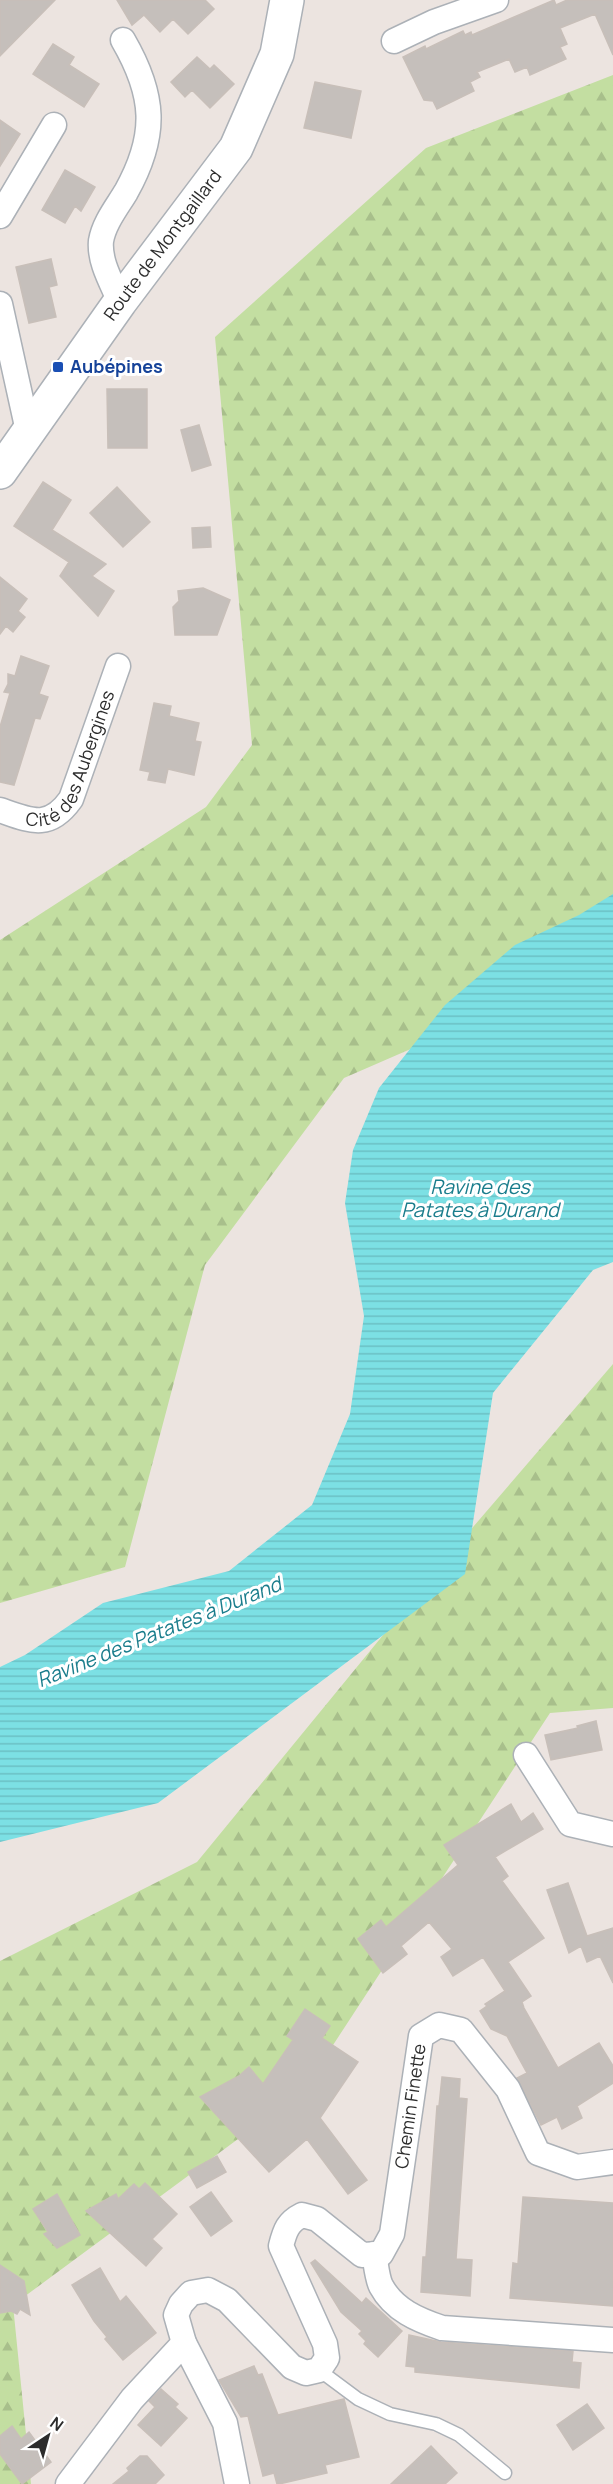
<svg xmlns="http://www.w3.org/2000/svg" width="613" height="2484" font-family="Manrope,sans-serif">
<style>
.forest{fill:url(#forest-firs)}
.water{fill:url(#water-rules)}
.building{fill:#c5bfbb;stroke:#c8bfb9;stroke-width:1.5}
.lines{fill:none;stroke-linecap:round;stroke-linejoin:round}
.lane-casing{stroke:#acb1b7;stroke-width:15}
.street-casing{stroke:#acb1b7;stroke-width:27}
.secondary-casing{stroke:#acb1b7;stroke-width:36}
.lane{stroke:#fff;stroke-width:12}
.street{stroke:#fff;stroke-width:24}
.secondary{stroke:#fff;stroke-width:33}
.transit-dot{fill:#1a4fb4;stroke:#fff;stroke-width:2}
.labels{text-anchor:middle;stroke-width:6;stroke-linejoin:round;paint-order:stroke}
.street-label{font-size:18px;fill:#2c2c2c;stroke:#fff}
.transit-label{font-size:18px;font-weight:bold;fill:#164399;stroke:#fff;text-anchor:start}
.water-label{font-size:20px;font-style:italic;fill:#1a7d8c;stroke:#fff}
</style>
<defs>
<pattern id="forest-firs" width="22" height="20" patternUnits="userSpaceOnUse" patternTransform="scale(1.5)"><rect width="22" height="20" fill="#c3dea1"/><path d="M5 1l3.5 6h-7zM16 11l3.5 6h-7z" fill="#a8bf8b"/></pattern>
<pattern id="water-rules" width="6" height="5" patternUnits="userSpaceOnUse" patternTransform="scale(1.5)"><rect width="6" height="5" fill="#7ce0e4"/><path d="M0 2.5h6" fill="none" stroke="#6bc0c4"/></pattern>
</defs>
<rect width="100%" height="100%" fill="#ece4e0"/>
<path class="forest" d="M613 75V961L344 1078 205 1265 125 1567 0 1603V940L206 807 252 745 215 337 426 148Z
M613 1364V1708L550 1713 303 2091 13 2305 31 2484H0V1961L197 1862 443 1562Z"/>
<path class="water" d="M613 894V1262L593 1270 493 1393 465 1574 158 1803 0 1842V1667L25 1655 103 1603 229 1571 312 1505 350 1414 364 1316 345 1203 353 1150 379 1088 445 1005 515 945 579 915Z"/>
<path class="building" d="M0 0H55L0 56Z
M117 0H205L214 9 188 34 173 19 160 32 144 15 132 25Z
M554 0 556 5 567 0H613V55L595 14 560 28 567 44 560 47 566 59 530 75 527 67 515 72 509 59 477 72 480 77 470 82 474 91 437 109 433 101 424 100 403 57 425 46 426 49 463 31 465 35 471 32 472 35Z
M53 44 74 57 69 65 99 84 84 107 33 74Z
M197 57 210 69 214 65 234 84 210 108 192 90 185 97 171 82Z
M315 82 361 91 351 138 304 128Z
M0 120 20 134 0 166Z
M65 170 95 187 81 211 75 206 65 223 42 210Z
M51 259 57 285 49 287 56 317 29 323 16 267Z
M107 389H147V448H108Z
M199 425 211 465 192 471 181 430Z
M43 482 71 500 52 530 106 564 92 576 114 591 98 616 60 576 69 562 14 526Z
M117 487 150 522 123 547 90 513Z
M210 527 211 547 193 548 192 528Z
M0 577 27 599 18 611 25 617 13 632 6 626 0 634Z
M203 588 230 600 217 635H175L173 607 179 601 178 591Z
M21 656 49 666 39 694 48 697 40 719 35 718 14 785 0 782V727L10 693 4 692 8 684V674L15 676Z
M154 703 171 706 169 716 199 723 195 741 201 742 194 775 168 769 165 783 148 780 150 772 140 770Z
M596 1721 602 1750 551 1760 545 1735 578 1728 577 1726Z
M511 1804 521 1822 533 1813 543 1829 495 1857 508 1876 502 1881 544 1938 508 1962 531 1996 522 2002 524 2008 558 2068 599 2043 613 2066V2083L577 2106 582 2118 562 2129 557 2117 541 2125 517 2078 527 2073 516 2053 507 2036 491 2029 480 2011 487 2006 485 2004 505 1991 483 1957 453 1976 441 1957 452 1949 429 1922 401 1946 407 1954 383 1973 358 1939 381 1920 386 1927 458 1865 444 1845Z
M568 1883 587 1936 613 1928V1983L600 1956 587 1962 581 1946 569 1953 547 1890Z
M305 2009 330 2026 322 2038 358 2062 320 2118 367 2180 348 2194 307 2139 269 2172 200 2097 239 2076 249 2067 263 2084 293 2040 287 2036Z
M442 2077 460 2079 459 2098 467 2099 456 2259 472 2260 470 2296 421 2292 423 2257H426L437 2106H439Z
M217 2156 226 2172 197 2188 188 2172Z
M145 2183 177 2214 152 2239 162 2248 146 2266 86 2211 116 2194 118 2199 134 2184 139 2189Z
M211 2192 232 2221 211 2236 190 2207Z
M57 2194 80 2235 57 2248 44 2234 48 2232 33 2209Z
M523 2197 613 2203V2306L510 2298 513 2263 518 2264Z
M315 2260 362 2303 366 2298 402 2331 378 2357 364 2344 366 2341 359 2334 362 2331 341 2312 311 2263Z
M0 2265 24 2281 30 2315 20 2309 17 2314 11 2311 0 2313Z
M100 2268 120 2302 126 2296 156 2333 123 2360 105 2339 107 2337 94 2321 72 2285Z
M409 2335 441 2342 573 2351 572 2362 581 2363 579 2388 415 2372V2367L406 2366Z
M254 2366 258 2375 262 2374 278 2415 344 2399 359 2457 325 2465 327 2473 279 2484H277L274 2473 263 2476 248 2416 241 2417 219 2380Z
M161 2389 178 2404 175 2407 187 2418 161 2446 138 2425 155 2407 149 2401Z
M587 2404 604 2428 573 2450 557 2425Z
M12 2426 21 2439 29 2432 51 2462 22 2484 0 2454V2436Z
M431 2446 457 2473 445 2484H391Z
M140 2456H147L164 2475 155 2484H113L129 2471 127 2468Z"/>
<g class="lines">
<defs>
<path id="lane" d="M319 2370 358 2399 390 2414 436 2424 459 2435 505 2473"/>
<g id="street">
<path d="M394 41 434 22 496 0"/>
<path d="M0 216 54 125"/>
<path d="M120 302C112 283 99 262 101 241 104 223 117 207 126 192 158 135 155 95 123 40"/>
<path d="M0 304 28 431"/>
<path id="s1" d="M0 810C31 821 49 830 71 799L118 666"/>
<path d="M526 1755 570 1824 613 1834"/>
<path d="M374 2254C376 2264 377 2278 381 2286 394 2310 418 2320 442 2328L613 2340"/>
<path d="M68 2484 132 2399 184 2343"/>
<path id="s2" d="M237 2484 225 2423 184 2343 176 2315 181 2304 191 2293 208 2290 227 2300 292 2367 306 2373 319 2370 327 2358 325 2344 281 2246C285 2230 288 2222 302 2215L317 2219 362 2255 381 2254 392 2234 421 2036 439 2025 461 2030 508 2089 538 2153 577 2167 613 2162"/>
</g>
<g id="secondary">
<path id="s3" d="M0 472 120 302 236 148 277 54 287 0"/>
</g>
</defs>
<use href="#lane" class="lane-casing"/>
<use href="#street" class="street-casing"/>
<use href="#secondary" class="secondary-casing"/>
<use href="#lane" class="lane"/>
<use href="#street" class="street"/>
<use href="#secondary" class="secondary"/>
</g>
<rect class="transit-dot" x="52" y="361" width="12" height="12" rx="3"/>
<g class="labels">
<g class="street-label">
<text dy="6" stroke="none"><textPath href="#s3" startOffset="279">Route de Montgaillard</textPath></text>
<text dy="6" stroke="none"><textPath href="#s1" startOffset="111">Cité des Aubergines</textPath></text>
<text dy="6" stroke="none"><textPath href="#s2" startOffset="788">Chemin Finette</textPath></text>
</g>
<g class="transit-label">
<text x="70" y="373">Aubépines</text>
</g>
<g class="water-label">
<text x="480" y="1194">Ravine des<tspan x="480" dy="23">Patates à Durand</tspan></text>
<text transform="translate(159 1632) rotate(-22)" y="7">Ravine des Patates à Durand</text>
</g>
</g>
<g transform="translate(48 2436) rotate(36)" stroke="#ffffff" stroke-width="4.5" paint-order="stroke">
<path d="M0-4.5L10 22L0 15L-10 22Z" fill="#2c2c2c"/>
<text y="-9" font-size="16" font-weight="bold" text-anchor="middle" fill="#2c2c2c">N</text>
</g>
</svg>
